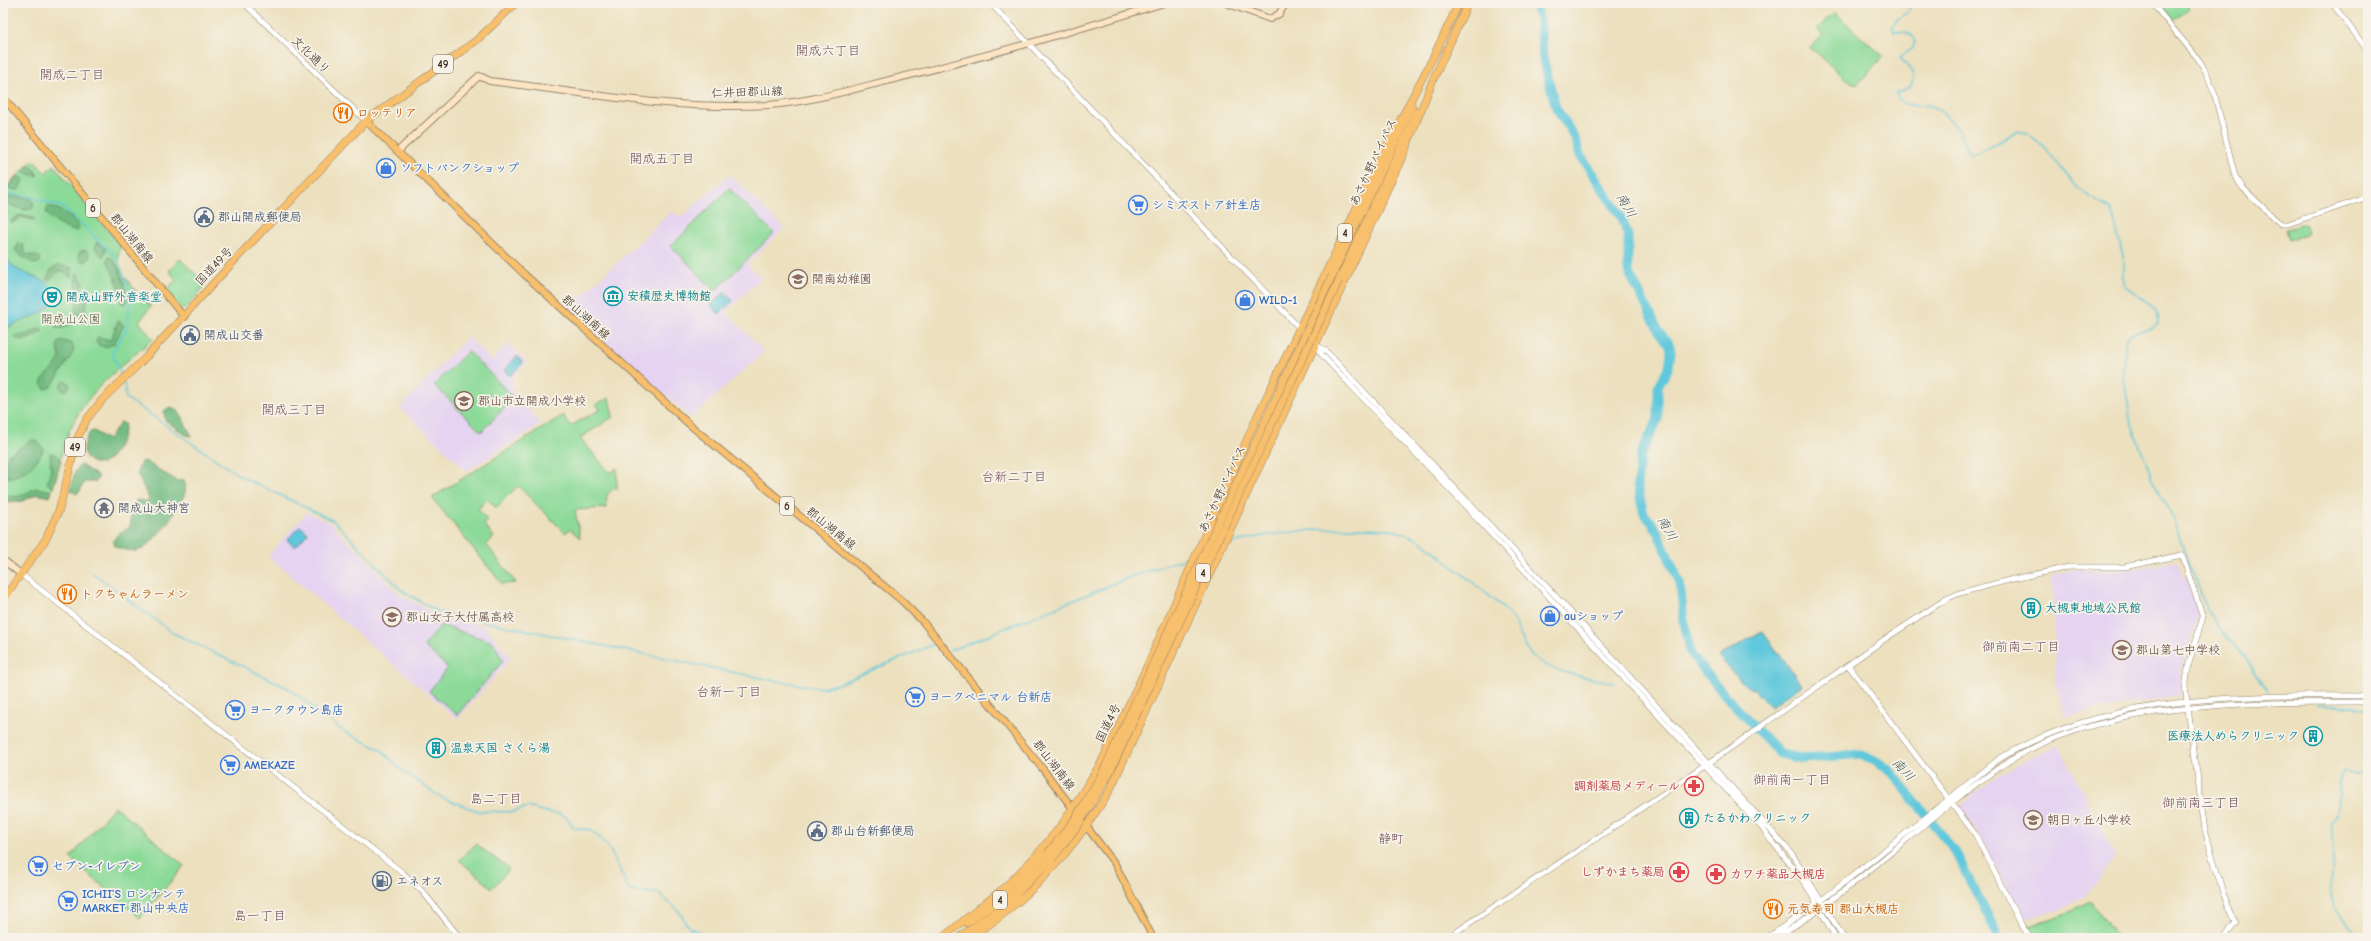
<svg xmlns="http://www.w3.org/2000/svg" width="2371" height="941" font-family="'Comic Neue','Klee One',sans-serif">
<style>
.built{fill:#e5d3f1}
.green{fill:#8bda98;stroke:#63825b}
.forest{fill:#70ba80;stroke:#56724f}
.water{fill:#60c8dc;stroke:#4e797d}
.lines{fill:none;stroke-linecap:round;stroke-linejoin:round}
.stream{stroke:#60c8dc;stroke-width:1.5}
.river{stroke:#60c8dc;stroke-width:9}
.tertiary-casing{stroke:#94856e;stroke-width:6}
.secondary-casing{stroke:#94856e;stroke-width:8}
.primary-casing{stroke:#94856e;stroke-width:8}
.trunk-casing{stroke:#94856e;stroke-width:8}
.tertiary{stroke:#fff;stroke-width:5}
.secondary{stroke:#fce5c4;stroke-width:6}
.primary{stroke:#f8bf6c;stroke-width:6}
.trunk{stroke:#f8bf6c;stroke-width:7}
.trunk-bridge-casing{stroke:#94856e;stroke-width:8;stroke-linecap:butt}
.trunk-bridge{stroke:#f8bf6c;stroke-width:7}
.labels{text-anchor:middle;stroke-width:3.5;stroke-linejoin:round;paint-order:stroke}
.shield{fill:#f7f3e8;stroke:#73665b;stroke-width:1}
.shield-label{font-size:11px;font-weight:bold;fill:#3b2a1e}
.street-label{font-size:12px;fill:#3b2a1e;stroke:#f7f3e8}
.food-label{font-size:12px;font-weight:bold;fill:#c56008;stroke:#f7f3e8;text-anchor:start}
.shop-label{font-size:12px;font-weight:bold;fill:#366cbe;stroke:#f7f3e8;text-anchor:start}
.service-label{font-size:12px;font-weight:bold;fill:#4e5e75;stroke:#f7f3e8;text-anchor:start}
.education-label{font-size:12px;font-weight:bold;fill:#785e54;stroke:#f7f3e8;text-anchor:start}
.culture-label{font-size:12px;font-weight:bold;fill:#0d838f;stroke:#f7f3e8;text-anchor:start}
.park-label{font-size:12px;fill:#4f563c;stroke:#f7f3e8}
.worship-label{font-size:12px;font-weight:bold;fill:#5b616d;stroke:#f7f3e8;text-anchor:start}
.health-label{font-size:12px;font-weight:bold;fill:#be3a42;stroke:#f7f3e8;text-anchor:end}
.neighbourhood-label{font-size:13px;fill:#72505b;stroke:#f7f3e8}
.water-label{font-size:13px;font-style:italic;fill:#465957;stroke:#f7f3e8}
</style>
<rect width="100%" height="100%" fill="#f7f3e8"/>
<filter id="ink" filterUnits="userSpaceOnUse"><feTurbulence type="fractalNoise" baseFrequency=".025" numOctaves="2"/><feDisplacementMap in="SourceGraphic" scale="8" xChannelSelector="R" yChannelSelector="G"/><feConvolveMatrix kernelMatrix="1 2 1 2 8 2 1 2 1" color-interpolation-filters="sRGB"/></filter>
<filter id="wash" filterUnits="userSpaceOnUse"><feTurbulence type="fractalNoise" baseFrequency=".012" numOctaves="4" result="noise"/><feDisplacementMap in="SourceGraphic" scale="16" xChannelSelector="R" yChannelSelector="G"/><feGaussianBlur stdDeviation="0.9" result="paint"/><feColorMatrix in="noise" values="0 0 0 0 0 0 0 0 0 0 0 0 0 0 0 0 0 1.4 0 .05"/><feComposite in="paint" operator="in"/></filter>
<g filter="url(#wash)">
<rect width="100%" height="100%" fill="#ece0be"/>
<path class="built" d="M729 175 784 228 747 264 761 278 726 312 764 352 691 418 568 309 672 211 680 218Z
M468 337 492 361 508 344 527 362 511 379 514 394 541 424 467 471 400 408Z
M307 512 331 524 400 595 433 613 484 626 511 658 457 719 268 556Z
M2178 561 2196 606 2198 618 2181 671V695L2085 712 2065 718 2056 683 2052 575 2071 570 2120 571Z
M2059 744 2115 856 2101 878 2085 896 2064 907 2028 918 2021 917 1982 839 1960 808 1961 805 1995 776Z"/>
<path class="green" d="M2169 3H2187L2190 8 2173 21 2162 7Z
M1834 12 1883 56 1857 85C1839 78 1827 59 1810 48L1823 35 1817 29Z
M33 160 45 173 54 165 121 247C110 268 137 292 151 306L139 322 153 339C124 364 92 387 74 421 62 444 58 472 50 497L37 494 22 501 3 502V190Z
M729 188 774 233 715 291 671 246Z
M2305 224 2308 232 2306 235 2289 240 2286 229Z
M180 259 206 284 185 309 181 310 164 292 176 280 169 271Z
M468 351 514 398 481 432 434 385Z
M609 398 613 417 580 438 610 473 617 468V488L613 489 607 495 606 508 575 510 580 538 570 529 565 533 518 486 496 508 488 499 478 509 488 521 484 525 494 537 486 544 516 583 502 584 433 499V497L563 415 570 426 600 410 596 404Z
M441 625 493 642 503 661 457 715 429 691 448 668 424 646Z
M115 806 184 866 140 918 70 858Z
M476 844 508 868V871L492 888 459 860Z
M2090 902H2092L2117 938H2033L2026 927 2072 911Z"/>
<path class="forest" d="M28 165 34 169 38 176 23 173Z
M18 176 24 179 18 190 10 189 9 186Z
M9 196 31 198 34 204 32 209 24 210 6 203V199Z
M48 206C58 208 77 218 79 229L75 231C65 229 51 221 46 212Z
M20 215 33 218 35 221 21 217 11 224V220Z
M97 242 106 249 103 257 95 248Z
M19 243 23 245 25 254 40 257V262L34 264 21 256 15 250Z
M78.5 256a5.5 5.5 0 1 1 11 0a5.5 5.5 0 1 1-11 0Z
M109 257C117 257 132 298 125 305L121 303 119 287 107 260Z
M59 265 72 268 71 277 60 270 50 280 46 279 52 269Z
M77 273 84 284 80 285 82 291 87 290C89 300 86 313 78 319 71 308 83 295 75 282Z
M69 315 73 323 64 328H57L51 322 53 318 62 324Z
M118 321 124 325 114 344 105 347 99 345 96 341 98 337 111 340Z
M39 328 43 330C34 337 24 344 14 337L29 334Z
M64 341 72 344 74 350 70 358 51 387 45 389 41 384C42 377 57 367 60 357L57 346 59 342Z
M60.5 386a4.5 4.5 0 1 1 9 0a4.5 4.5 0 1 1-9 0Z
M170 407 177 409 192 436 186 435 165 420 164 411Z
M121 422 125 424C123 440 116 456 102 464 80 463 81 447 90 432L94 431 108 440Z
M32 440 37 441 43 448C43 459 18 480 7 477L4 471 7 456Z
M50 453 56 454 61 461 53 488 47 483 51 470Z
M145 461 177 481 184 480C185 483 186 488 185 492 183 504 152 546 140 550 133 553 123 549 116 547L113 541 118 534 130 527C132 517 128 506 137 500L147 502 149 499 137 473 141 462Z
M81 465 99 477 95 482H84L80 491 76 494 71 490C73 482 73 469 81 465Z
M37 488 52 491 50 497 37 494 22 501 3 502V495L17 497Z"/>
<path class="water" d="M3 250C6 255 9 262 13 266 25 278 53 276 55 297 47 318 19 319 3 330Z
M725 292 733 301 719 314 711 305Z
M517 356 523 363 510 376 504 370Z
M300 526 308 533 295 547 287 540Z
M1762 631 1802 685 1771 707 1753 689 1751 690C1739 680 1728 666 1718 657Z"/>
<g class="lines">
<path class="stream" d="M1910 3 1909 11 1899 18 1892 26 1894 31C1903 31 1911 32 1915 40L1913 48 1900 57C1906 68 1919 71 1910 87L1896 93C1902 112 1920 102 1931 106 1947 111 1964 136 1968 152L1972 155 1994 145 2017 131C2045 136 2058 169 2077 187 2086 195 2098 202 2109 208L2112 213 2124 260V285C2129 290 2175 315 2152 327 2143 331 2134 331 2126 337L2123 369 2130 419 2153 481 2169 509 2200 594 2208 610 2220 630 2240 651 2268 690
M3 193 31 197 63 207 117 258 130 291 129 311 127 328 112 353 122 377
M124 382 126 398 240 476 334 521 401 590 438 612 771 680 822 688 838 684 935 644 943 654 946 653
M1226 546C1262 531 1352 525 1391 530 1399 531 1409 535 1417 539 1427 544 1437 553 1446 561 1467 578 1489 594 1508 613 1521 626 1521 648 1536 659 1557 675 1589 677 1614 683
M93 573 173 633 288 688 343 731 381 750 404 772 440 797 478 811 512 812 528 807 550 813 560 814 566 817 574 828 591 830 608 846 630 891 658 893 678 910 689 928 707 935
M949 651 1128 578 1192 556
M1702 676 1706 674
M2317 705 2368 708
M2362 938 2334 908 2330 889 2334 862 2331 823 2336 815 2341 776 2344 772 2356 775 2364 772V743L2368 724"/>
<path class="river" d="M1534 3 1540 19 1543 58 1556 108 1575 138 1580 155 1622 218 1628 235V271L1659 331 1670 346 1671 352 1669 367 1658 387V419L1641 454 1637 485 1644 514 1654 525 1680 583 1684 622 1691 654 1723 693 1780 754 1804 759 1861 754 1888 768 1955 851 1999 938"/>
</g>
</g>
<g filter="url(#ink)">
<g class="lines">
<defs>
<path id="tertiary" d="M244 3 366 121
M990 3 1307 336
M2152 3 2199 60 2206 72 2214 92 2235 176 2243 188 2276 220 2282 224H2288L2368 197
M2332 3 2368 51
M1314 343 1322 355 1455 495 1762 828 1806 885 1836 938
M1316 345 1325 350 1516 553 1767 826 1792 854 1844 938
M22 575 403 873 423 892 460 938
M1848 665 1975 834 2021 924 2030 938
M1447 938 1709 763 1885 639 1946 599 1960 593 2013 579 2069 567H2124L2182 555 2203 617 2189 663 2185 687 2205 830 2223 893 2236 923 2223 938
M1767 938 1822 900 1999 759C2106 694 2246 695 2368 696
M1775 938C1858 889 1924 818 2003 765 2099 700 2256 702 2368 702"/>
<path id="secondary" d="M1226 3 1270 19 1279 14 1286 3
M398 151 479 76 490 81C582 92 676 111 769 105 810 102 853 89 894 79 985 57 1074 31 1164 3
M3 560 22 575"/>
<path id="primary" d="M3 97 184 317
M366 121 524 274 690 425 901 600 923 622 1042 768 1115 864 1153 938"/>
<path id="trunk" d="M1436 51 1459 3
M1435 76 1468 3
M1332 276 1412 106
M1339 280 1417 112
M3 599 46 539 59 510 78 437 87 419 103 399 146 357 235 260 366 121 477 40 516 3
M967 923 1000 900 1048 853
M942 938 1005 887 1036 856 1063 823 1100 765 1143 675 1256 419 1381 157 1438 48
M958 938 1005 905 1052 859
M969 938C1029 901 1074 850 1110 790L1404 153 1436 72"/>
</defs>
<use href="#tertiary" class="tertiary-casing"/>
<use href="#secondary" class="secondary-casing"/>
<use href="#primary" class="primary-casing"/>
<use href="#trunk" class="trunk-casing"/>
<use href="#tertiary" class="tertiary"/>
<use href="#secondary" class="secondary"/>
<use href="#primary" class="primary"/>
<use href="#trunk" class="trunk"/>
<defs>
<path id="trunk-bridge" d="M1048 853 1074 820 1102 774 1332 276
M1052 859 1079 824 1108 776 1339 280"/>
</defs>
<use href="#trunk-bridge" class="trunk-bridge-casing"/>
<use href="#trunk-bridge" class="trunk-bridge"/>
</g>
</g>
<defs>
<symbol id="restaurant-ring" viewBox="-11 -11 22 22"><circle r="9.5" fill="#f7f3e8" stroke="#e8710a" stroke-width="1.5"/><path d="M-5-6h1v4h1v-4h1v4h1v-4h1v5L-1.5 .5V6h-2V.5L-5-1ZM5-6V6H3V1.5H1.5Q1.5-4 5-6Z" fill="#e8710a"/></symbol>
<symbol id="shop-ring" viewBox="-11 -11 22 22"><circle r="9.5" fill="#f7f3e8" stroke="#3f7fe0" stroke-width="1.5"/><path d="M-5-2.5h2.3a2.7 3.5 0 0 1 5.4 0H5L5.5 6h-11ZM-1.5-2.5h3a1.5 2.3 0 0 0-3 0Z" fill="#3f7fe0"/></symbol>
<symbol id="supermarket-ring" viewBox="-11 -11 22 22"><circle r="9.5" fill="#f7f3e8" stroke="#3f7fe0" stroke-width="1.5"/><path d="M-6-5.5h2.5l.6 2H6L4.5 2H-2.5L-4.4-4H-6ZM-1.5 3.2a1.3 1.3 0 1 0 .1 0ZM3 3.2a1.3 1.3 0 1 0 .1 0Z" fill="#3f7fe0"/></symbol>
<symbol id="civic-ring" viewBox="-11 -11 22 22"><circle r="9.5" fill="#f7f3e8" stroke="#5c6f8a" stroke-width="1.5"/><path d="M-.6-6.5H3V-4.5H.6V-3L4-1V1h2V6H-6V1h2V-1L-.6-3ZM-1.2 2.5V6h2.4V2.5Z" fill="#5c6f8a"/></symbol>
<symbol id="school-ring" viewBox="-11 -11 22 22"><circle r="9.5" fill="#f7f3e8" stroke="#8d6e63" stroke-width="1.5"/><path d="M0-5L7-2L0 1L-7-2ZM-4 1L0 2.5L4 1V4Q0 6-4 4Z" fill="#8d6e63"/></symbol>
<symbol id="museum-ring" viewBox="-11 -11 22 22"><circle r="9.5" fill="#f7f3e8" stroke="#0f9aa8" stroke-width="1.5"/><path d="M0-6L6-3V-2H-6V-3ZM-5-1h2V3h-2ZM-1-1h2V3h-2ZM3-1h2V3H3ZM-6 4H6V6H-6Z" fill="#0f9aa8"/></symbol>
<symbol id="theatre-ring" viewBox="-11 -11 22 22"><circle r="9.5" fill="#f7f3e8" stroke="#0f9aa8" stroke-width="1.5"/><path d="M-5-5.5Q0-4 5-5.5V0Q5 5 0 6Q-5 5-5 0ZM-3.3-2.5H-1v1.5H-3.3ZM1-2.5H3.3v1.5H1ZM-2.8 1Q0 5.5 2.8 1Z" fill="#0f9aa8"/></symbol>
<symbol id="temple-ring" viewBox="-11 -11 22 22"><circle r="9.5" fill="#f7f3e8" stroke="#6b7280" stroke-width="1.5"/><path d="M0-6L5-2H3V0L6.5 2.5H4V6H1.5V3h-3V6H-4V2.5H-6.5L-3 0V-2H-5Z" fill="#6b7280"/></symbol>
<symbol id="building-ring" viewBox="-11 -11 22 22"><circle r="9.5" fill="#f7f3e8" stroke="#0f9aa8" stroke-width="1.5"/><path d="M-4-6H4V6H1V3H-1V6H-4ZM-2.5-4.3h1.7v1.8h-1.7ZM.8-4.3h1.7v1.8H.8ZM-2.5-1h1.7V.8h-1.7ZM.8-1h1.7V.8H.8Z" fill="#0f9aa8"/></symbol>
<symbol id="pharmacy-ring" viewBox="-11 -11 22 22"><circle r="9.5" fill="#f7f3e8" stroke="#e0444e" stroke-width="1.5"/><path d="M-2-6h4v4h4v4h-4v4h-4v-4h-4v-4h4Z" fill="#e0444e"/></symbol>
<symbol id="fuel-ring" viewBox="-11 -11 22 22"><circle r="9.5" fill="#f7f3e8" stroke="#5c6f8a" stroke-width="1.5"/><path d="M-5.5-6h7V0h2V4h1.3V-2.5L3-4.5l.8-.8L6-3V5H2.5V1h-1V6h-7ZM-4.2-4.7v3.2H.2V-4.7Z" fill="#5c6f8a"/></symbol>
</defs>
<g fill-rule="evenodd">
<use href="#restaurant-ring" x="332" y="102" width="22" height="22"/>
<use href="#shop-ring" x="375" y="157" width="22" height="22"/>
<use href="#supermarket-ring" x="1127" y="194" width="22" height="22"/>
<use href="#civic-ring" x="193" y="206" width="22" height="22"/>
<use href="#school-ring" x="787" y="268" width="22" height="22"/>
<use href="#museum-ring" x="602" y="285" width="22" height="22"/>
<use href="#theatre-ring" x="41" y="286" width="22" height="22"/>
<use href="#shop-ring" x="1234" y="289" width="22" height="22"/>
<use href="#civic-ring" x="179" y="324" width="22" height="22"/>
<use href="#school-ring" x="453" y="390" width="22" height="22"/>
<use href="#temple-ring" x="93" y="497" width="22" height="22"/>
<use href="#restaurant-ring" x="56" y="583" width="22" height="22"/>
<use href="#building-ring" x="2020" y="597" width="22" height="22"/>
<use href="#shop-ring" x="1539" y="605" width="22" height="22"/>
<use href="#school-ring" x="381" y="606" width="22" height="22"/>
<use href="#school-ring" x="2111" y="639" width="22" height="22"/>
<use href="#supermarket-ring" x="904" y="686" width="22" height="22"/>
<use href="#supermarket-ring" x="224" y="699" width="22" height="22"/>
<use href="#building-ring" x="2302" y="725" width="22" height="22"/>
<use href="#building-ring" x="425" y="737" width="22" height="22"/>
<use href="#supermarket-ring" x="219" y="754" width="22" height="22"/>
<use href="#pharmacy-ring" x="1683" y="775" width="22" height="22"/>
<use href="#building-ring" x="1678" y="807" width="22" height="22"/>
<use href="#school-ring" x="2022" y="809" width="22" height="22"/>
<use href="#civic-ring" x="806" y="820" width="22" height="22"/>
<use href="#supermarket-ring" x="27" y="855" width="22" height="22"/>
<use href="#pharmacy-ring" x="1668" y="861" width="22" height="22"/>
<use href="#pharmacy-ring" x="1705" y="863" width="22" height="22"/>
<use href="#fuel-ring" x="371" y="870" width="22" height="22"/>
<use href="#supermarket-ring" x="57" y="890" width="22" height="22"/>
<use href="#restaurant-ring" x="1762" y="898" width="22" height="22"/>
</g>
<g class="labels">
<g class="shield">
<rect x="433" y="55" width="20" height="18" rx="3"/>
<rect x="86" y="199" width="14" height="18" rx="3"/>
<rect x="1338" y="224" width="14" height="18" rx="3"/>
<rect x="65" y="438" width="20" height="18" rx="3"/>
<rect x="780" y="497" width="14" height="18" rx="3"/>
<rect x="1196" y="564" width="14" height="18" rx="3"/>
<rect x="993" y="891" width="14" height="18" rx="3"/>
</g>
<g class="shield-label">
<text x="443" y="68">49</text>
<text x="93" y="212">6</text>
<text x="1345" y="237">4</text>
<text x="75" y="451">49</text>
<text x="787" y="510">6</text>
<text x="1203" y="577">4</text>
<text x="1000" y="904">4</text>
</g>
<g class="street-label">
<text transform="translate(311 55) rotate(44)" y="4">文化通り</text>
<text transform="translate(747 92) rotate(-2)" y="4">仁井田郡山線</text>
<text transform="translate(1373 162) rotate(-65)" y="4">あさか野バイパス</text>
<text transform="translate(132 238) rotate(51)" y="4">郡山湖南線</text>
<text transform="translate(214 266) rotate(-47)" y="4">国道49号</text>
<text transform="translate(586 317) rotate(42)" y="4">郡山湖南線</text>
<text transform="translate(1222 489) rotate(-65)" y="4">あさか野バイパス</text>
<text transform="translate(831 528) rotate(39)" y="4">郡山湖南線</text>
<text transform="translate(1108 723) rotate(-64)" y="4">国道4号</text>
<text transform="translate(1054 765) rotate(52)" y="4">郡山湖南線</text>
</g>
<g class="food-label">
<text x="357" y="117">ロッテリア</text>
<text x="81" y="598">トクちゃんラーメン</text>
<text x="1787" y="913">元気寿司 郡山大槻店</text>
</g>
<g class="shop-label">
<text x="400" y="172">ソフトバンクショップ</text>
<text x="1152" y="209">シミズストア針生店</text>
<text x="1259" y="304">WILD-1</text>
<text x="1564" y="620">auショップ</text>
<text x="929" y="701">ヨークベニマル 台新店</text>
<text x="249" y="714">ヨークタウン島店</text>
<text x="244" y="769">AMEKAZE</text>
<text x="52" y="870">セブン-イレブン</text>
<text x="82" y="898">ICHII’S ロシナンテ<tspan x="82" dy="14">MARKET 郡山中央店</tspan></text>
</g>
<g class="service-label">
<text x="218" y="221">郡山開成郵便局</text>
<text x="204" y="339">開成山交番</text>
<text x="831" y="835">郡山台新郵便局</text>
<text x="396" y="885">エネオス</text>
</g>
<g class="education-label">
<text x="812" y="283">開南幼稚園</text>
<text x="478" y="405">郡山市立開成小学校</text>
<text x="406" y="621">郡山女子大付属高校</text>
<text x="2136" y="654">郡山第七中学校</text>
<text x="2047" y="824">朝日ヶ丘小学校</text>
</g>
<g class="culture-label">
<text x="627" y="300">安積歴史博物館</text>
<text x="66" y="301">開成山野外音楽堂</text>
<text x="2045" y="612">大槻東地域公民館</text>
<text x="2299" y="740" text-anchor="end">医療法人めらクリニック</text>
<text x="450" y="752">温泉天国 さくら湯</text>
<text x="1703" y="822">たるかわクリニック</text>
</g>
<g class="park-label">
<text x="71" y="323">開成山公園</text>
</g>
<g class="worship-label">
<text x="118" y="512">開成山大神宮</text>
</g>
<g class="health-label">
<text x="1680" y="790">調剤薬局メディール</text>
<text x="1665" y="876">しずかまち薬局</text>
<text x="1730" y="878" text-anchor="start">カワチ薬品大槻店</text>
</g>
<g class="neighbourhood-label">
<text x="828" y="55">開成六丁目</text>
<text x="72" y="79">開成二丁目</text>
<text x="662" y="163">開成五丁目</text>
<text x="294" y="414">開成三丁目</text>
<text x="1014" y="481">台新二丁目</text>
<text x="2021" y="651">御前南二丁目</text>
<text x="729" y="696">台新一丁目</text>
<text x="1792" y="784">御前南一丁目</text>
<text x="496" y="803">島二丁目</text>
<text x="2201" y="807">御前南三丁目</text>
<text x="1391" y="843">静町</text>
<text x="260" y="920">島一丁目</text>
</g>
<g class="water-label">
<text transform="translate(1627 205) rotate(61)" y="5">南川</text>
<text transform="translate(1668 528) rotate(61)" y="5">南川</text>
<text transform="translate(1904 769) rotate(47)" y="5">南川</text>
</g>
</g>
<rect width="2371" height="941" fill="none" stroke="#f7f3e8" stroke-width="16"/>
</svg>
